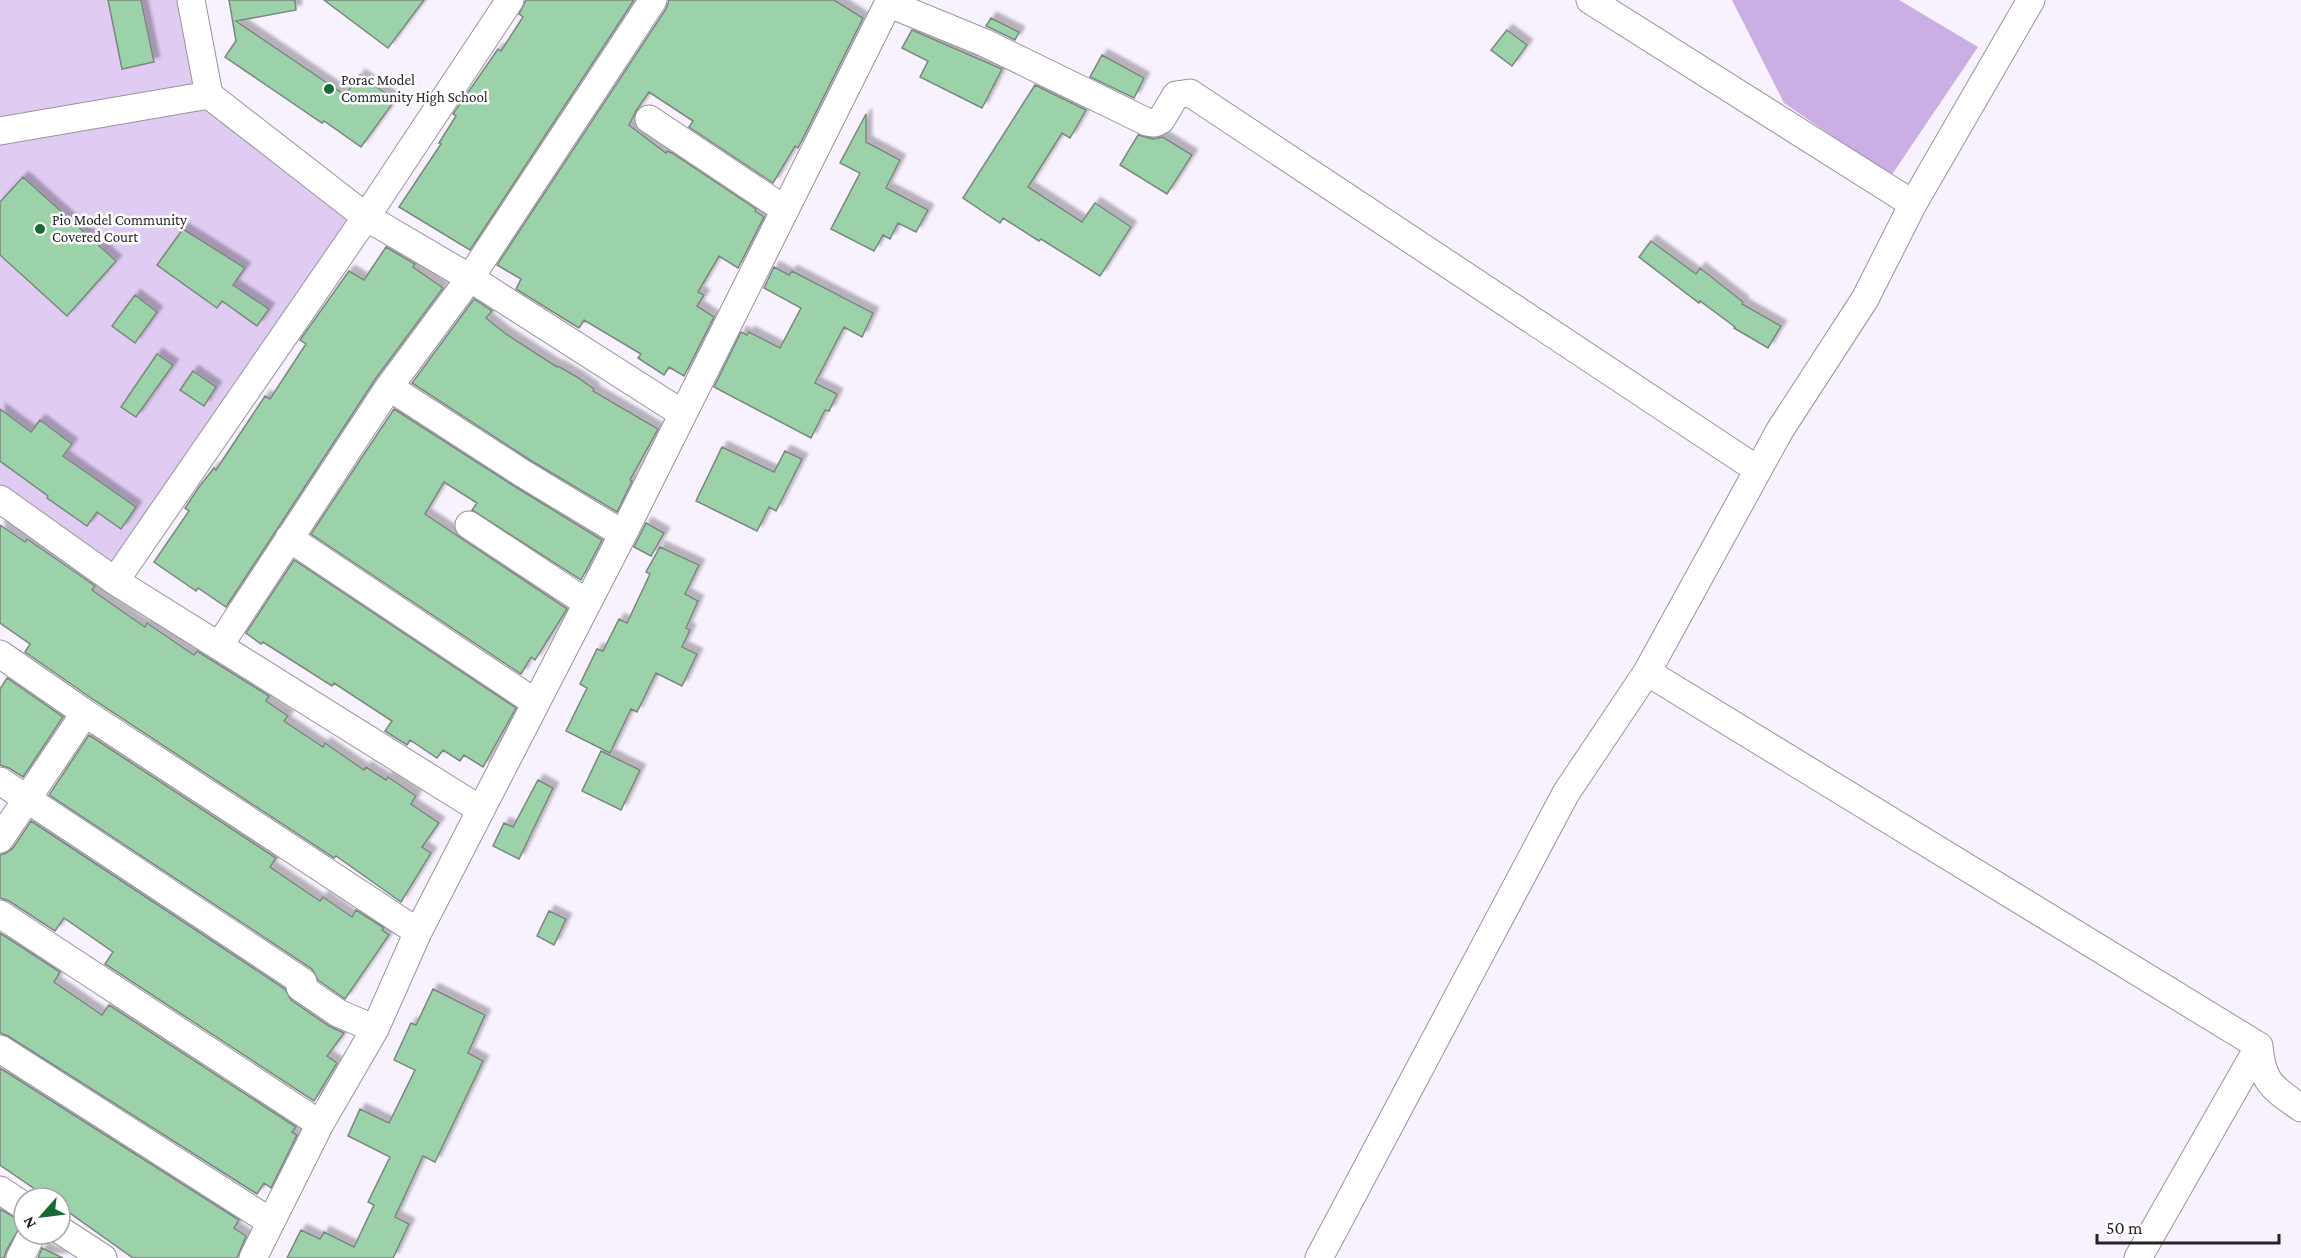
<svg xmlns="http://www.w3.org/2000/svg" width="2301" height="1258" font-family="'Crimson Pro',serif">
<style>
.green{fill:#e0ccf3}
.forest{fill:#caaee4}
.building{fill:#9cd2aa;stroke:#7b867e;stroke-width:1.5;filter:url(#shadow)}
.lines{fill:none;stroke-linecap:round;stroke-linejoin:round}
.street-casing{stroke:#98939e;stroke-width:29}
.street{stroke:#fff;stroke-width:27}
.poi-dot{fill:#186838;stroke:#fff;stroke-width:2}
.labels{text-anchor:middle;stroke-width:5;stroke-linejoin:round;paint-order:stroke}
.poi-label{font-size:15px;fill:#262328;stroke:#fff;text-anchor:start}
</style>
<defs>
<filter id="shadow"><feDropShadow dx="5.5" dy="-5.5" stdDeviation="1.5" flood-color="#0004"/></filter>
</defs>
<rect width="100%" height="100%" fill="#f8f1fe"/>
<path class="green" d="M0 0H191L210 95 366 217 115 581 0 499Z"/>
<path class="forest" d="M1732 0H1899L1978 47 1891 176 1784 103Z"/>
<path class="building" d="M108 0H141L154 62 122 69Z
M229 0H295L296 10 236 21 345 95 360 75 395 100 361 147 324 121 322 123 225 57 236 41Z
M324 0H424L388 48Z
M526 0H634L470 250 399 207 441 144 439 143 456 116 453 114 498 49 501 51 523 17 519 14Z
M669 0H834L863 18 798 148 795 146 773 183 689 127 693 121 649 92 636 111 629 125 666 153 667 151 672 153 756 209 755 211 764 217 738 268 719 256 698 292 704 295 697 306 714 317 684 376 669 367 664 375 638 358 641 354 584 320 579 328 566 320 516 289 521 279 497 265 666 9Z
M991 18 1019 32 1015 40 986 26Z
M912 30 1002 69 982 108 920 77 928 61 902 48Z
M1507 30 1527 45 1512 66 1491 50Z
M1102 55 1144 78 1134 98 1090 77Z
M1035 85 1086 110 1070 138 1062 133 1028 187 1082 222 1095 203 1131 227 1100 276 1041 239 1039 241 1003 218 1000 223 963 198Z
M866 114V142L900 160 886 188 928 210 916 232 898 223 890 239 883 235 874 251 831 229 860 173 840 163Z
M1138 135 1153 139 1163 137 1192 155 1167 194 1120 165Z
M23 177 116 261 67 316 0 255V202Z
M183 229 245 268 233 285 269 309 257 326 222 301 217 308 157 265Z
M1651 241 1696 274 1700 268 1743 302 1742 304 1781 326 1768 348 1734 328 1735 327 1700 301 1699 303 1639 257Z
M386 247 415 264 413 267 443 288 376 378 226 607 198 588 196 591 154 562 189 511 185 508 199 487 214 468 216 470 265 396 270 399 306 344 300 340 349 271 364 280Z
M774 267 789 275 792 271 873 313 862 337 844 327 815 383 837 394 829 411 825 410 811 438 714 387 741 332 747 335 749 332 780 348 801 308 764 288Z
M135 295 157 312 135 343 112 326Z
M474 299 492 311 486 318 506 334 557 367 558 366 577 377 594 389 593 391 658 429 630 480 632 481 617 512 530 460 412 383Z
M157 354 173 365 136 417 121 407Z
M193 371 216 387 204 406 180 390Z
M0 409 31 432 40 420 72 444 63 456 136 507 121 529 97 512 87 526 47 498 48 496 0 461Z
M394 409 514 486 602 540 581 580 472 510 477 503 444 482 425 514 567 609 535 660 531 657 521 674 311 534Z
M722 447 774 472 785 451 802 459 776 511 769 507 757 531 696 501Z
M646 523 664 533 651 556 634 547Z
M0 525 25 542 27 539 75 572 95 586 92 590 145 627 147 623 194 655 197 651 269 696 266 701 288 716 284 721 323 747 325 743 364 770 366 767 386 780 388 777 416 796 411 804 439 823 422 847 431 853 401 902 336 856 334 858 94 700 25 652 30 644 0 623Z
M660 547 699 565 685 594 698 601 686 628 690 630 682 647 697 654 682 686 656 673 637 712 631 709 610 753 566 731 587 688 580 684 597 649 603 651 619 619 627 623 650 574 646 572Z
M294 560 516 708 483 767 464 755 460 761 443 750 437 758 410 740 407 745 385 731 392 721 334 683 332 686 263 642 261 644 246 633Z
M7 678 63 717 23 777 9 768 0 765V689Z
M89 735 276 858 270 867 320 901 323 897 352 917 356 910 384 928 382 930 389 935 345 999 318 980 312 969 49 795Z
M601 751 640 770 621 810 582 791Z
M538 780 553 788 519 859 493 846 504 823 513 827Z
M31 821 285 989 291 1000 329 1026 344 1033 327 1056 337 1063 314 1101 105 964 113 952 64 918 55 931 9 901 0 898V855L6 853 13 848Z
M549 911 566 919 554 945 537 936Z
M0 933 60 972 54 982 102 1015 109 1005 296 1127 292 1132 297 1135 271 1188 264 1183 257 1194 8 1036 0 1033Z
M433 989 485 1015 468 1053 483 1061 435 1162 423 1156 395 1217 409 1224 393 1258H287L301 1230 320 1239 324 1232 354 1247 374 1205 368 1202 390 1157 348 1136 360 1109 389 1123 415 1070 394 1060 411 1023 416 1025Z
M0 1068 239 1220 234 1228 246 1236 237 1258H133L60 1206V1198H48L0 1165Z
M0 1209 23 1222 6 1251 4 1258H0Z
M42 1248 63 1258H38Z"/>
<g class="lines">
<defs>
<path id="street" d="M191 0 209 95 366 217 470 278 683 414
M1590 0 1913 204
M890 4 985 43 1147 122 1155 123 1161 120 1176 95 1190 93 1758 470
M649 119 784 209
M0 131 209 95
M389 387 522 473 623 534
M0 499 115 581 481 810
M469 525 587 603
M289 538 536 703
M115 581 366 217 510 0
M219 646 389 387 470 278 653 0
M0 654 85 713 418 932
M1647 672 2259 1046
M0 781 303 982 300 987 338 1013 375 1029
M0 839 85 713
M0 914 320 1124
M2259 1046C2262 1083 2273 1088 2301 1108
M0 1049 271 1222
M0 1190 24 1206
M60 1230 103 1258
M20 1258 32 1234
M253 1258 320 1124 375 1029 418 932 623 534 886 8 892 0
M1319 1258 1566 793 1647 672 1780 430 1865 299 1913 204 2031 0
M2138 1258 2259 1046"/>
</defs>
<use href="#street" class="street-casing"/>
<use href="#street" class="street"/>
</g>
<g class="poi-dot">
<circle cx="329" cy="89" r="6"/>
<circle cx="40" cy="229" r="6"/>
</g>
<g class="labels">
<g class="poi-label">
<text x="341" y="85">Porac Model<tspan x="341" dy="17">Community High School</tspan></text>
<text x="52" y="225">Pio Model Community<tspan x="52" dy="17">Covered Court</tspan></text>
</g>
</g>
<g transform="translate(42 1216) rotate(242)"><circle r="28" fill="#ffffff" stroke="#a8a7a9" stroke-width="1.5"/>
<path d="M0-4.5L10 22L0 15L-10 22Z" fill="#186838"/>
<text y="-9" font-size="16" font-weight="bold" text-anchor="middle" fill="#262328">N</text>
</g>
<path d="M2097 1234v9h182v-9" fill="none" stroke="#262328" stroke-width="3"/>
<text x="2106" y="1234" font-size="18" fill="#262328" stroke="#ffffff" stroke-width="4.5" paint-order="stroke">50 m</text>
</svg>
